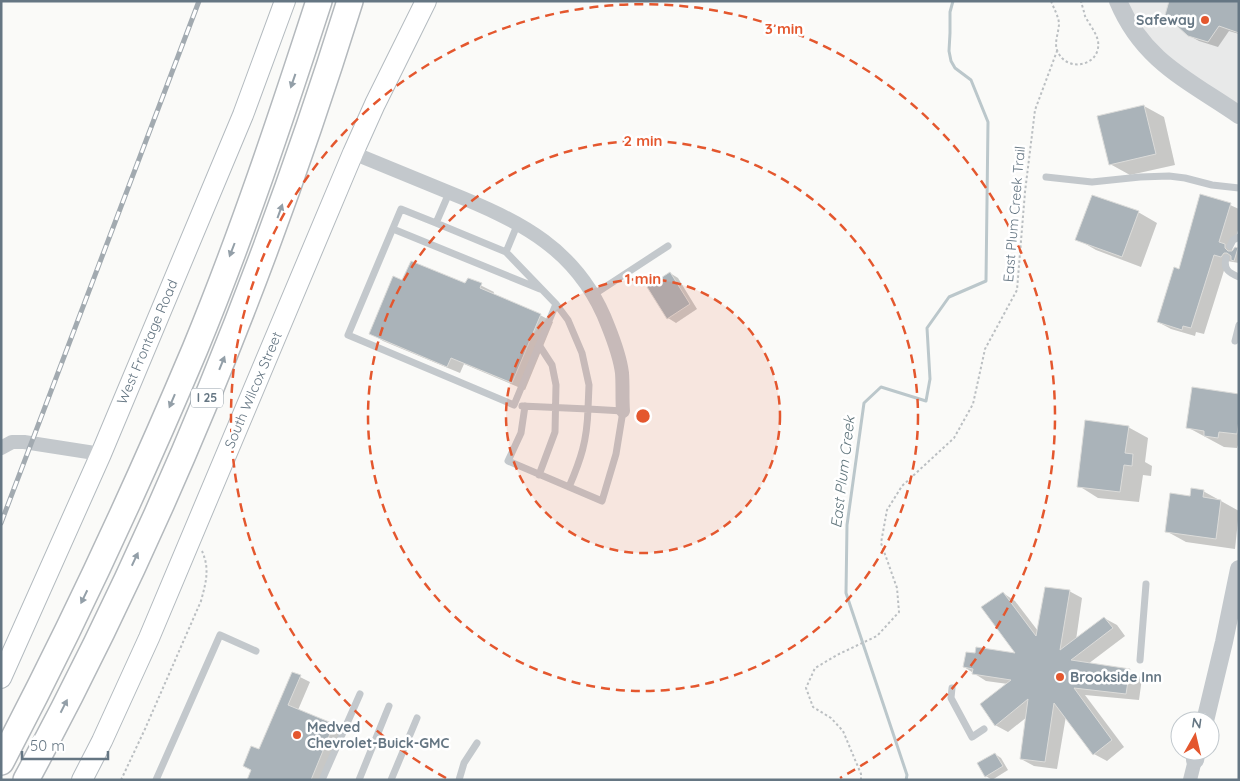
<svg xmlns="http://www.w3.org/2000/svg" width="1240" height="781" font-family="Quicksand,sans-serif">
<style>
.built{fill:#e8e9e9}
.shadow{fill:#0003}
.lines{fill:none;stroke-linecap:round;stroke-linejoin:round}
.stream{stroke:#bbc7cb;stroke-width:3}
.building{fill:#aab3b9;stroke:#dcdcda}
.secondary-casing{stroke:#b3babf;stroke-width:22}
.motorway-casing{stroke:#b4b9bd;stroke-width:28}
.path{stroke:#bbbfc2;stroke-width:2;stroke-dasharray:2.5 2.5;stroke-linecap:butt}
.service{stroke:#c3c8cc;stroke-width:7}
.minor{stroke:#c3c8cc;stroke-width:14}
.tertiary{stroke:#c3c8cc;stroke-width:18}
.secondary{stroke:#fff;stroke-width:20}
.motorway{stroke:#fff;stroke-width:25}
.rail-casing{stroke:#a2aab0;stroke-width:5}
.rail{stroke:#fff;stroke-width:3;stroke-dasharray:9;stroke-linecap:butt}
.oneway{fill:#939fa8}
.ring{fill:none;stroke:#e4572e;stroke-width:2.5;stroke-dasharray:9 6}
.poi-dot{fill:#e4572e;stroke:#fff;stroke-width:2}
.labels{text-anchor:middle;stroke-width:5;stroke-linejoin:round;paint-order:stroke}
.shield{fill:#fff;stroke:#939fa8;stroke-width:1}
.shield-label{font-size:12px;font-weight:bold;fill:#657683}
.poi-label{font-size:14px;font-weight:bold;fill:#657683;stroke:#fff;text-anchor:start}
.street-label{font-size:14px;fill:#657683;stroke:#fff}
.water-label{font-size:15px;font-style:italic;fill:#60757c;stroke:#fff}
.centre{fill:#e4572e;stroke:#fff;stroke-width:2.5}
.ring-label{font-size:15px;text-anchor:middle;font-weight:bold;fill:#e4572e;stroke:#fff;stroke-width:5;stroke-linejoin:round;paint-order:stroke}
</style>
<rect width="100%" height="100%" fill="#fafaf8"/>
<path class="built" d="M1118 1H1239V115L1174 73Z"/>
<path class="shadow" d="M1239 1V34L1229 31 1218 47 1199 41 1188 35Z
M1144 106 1164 117 1175 165 1130 175 1110 164 1099 117Z
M1230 205 1239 209V227L1232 250H1239V263L1227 261 1204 334 1196 332 1195 336 1171 329 1158 322 1179 270Z
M1138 212 1157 223 1141 267 1096 250 1077 239Z
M670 273 678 278 697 309 676 323 668 318Z
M468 279 494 292 493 295 540 315 553 322 525 390 464 364 460 373 383 341 370 333 403 282 466 285Z
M1239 395V442L1237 448 1224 447 1187 427Z
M1128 427 1148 438 1145 462 1152 466 1151 476 1143 475 1139 502 1098 498 1079 486Z
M1203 491 1239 511 1235 549 1186 542 1166 531 1191 497Z
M1069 591 1082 598 1076 640 1104 618 1117 625 1125 636 1088 664 1129 671 1142 678 1139 700 1085 695 1124 747 1107 761 1094 754 1066 716 1057 769 1034 766 1021 759 1027 717 1008 732 995 725 1008 684 986 681 964 667 1018 655 1003 593 1015 601 1038 631Z
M300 677 310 682 298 710 343 731 323 780H248L260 751Z
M995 754 1001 758 1008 770 992 780 986 776Z"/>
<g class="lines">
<path class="stream" d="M906 780 907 775 846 593 847 525 864 403 881 387 926 401 930 379 927 328 949 297 986 281 988 122 971 80 955 68 951 61 949 51 950 33V12L953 1"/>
</g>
<path class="building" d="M1169 1H1239V33L1219 26 1208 42 1188 36 1165 15Z
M1144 105 1156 154 1109 165 1097 116Z
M1200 194 1231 203 1219 242 1225 244V248L1228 251H1232L1235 247 1238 248 1234 261 1231 260V256L1227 253H1224L1221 257 1214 255 1191 328 1183 326 1182 330 1157 322 1174 267 1179 269Z
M1092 195 1139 211 1122 257 1075 240Z
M411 261 465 283 468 278 482 283 480 288 541 314 512 383 451 358 447 367 369 334 393 276 402 280Z
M670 272 690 304 667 319 647 287Z
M1192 387 1239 394V420L1237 434 1219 432 1218 438 1204 436V431L1186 428Z
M1085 420 1129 426 1125 453 1133 454 1132 466 1124 465 1120 492 1077 487Z
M1191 488 1204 490 1203 497 1221 500 1216 539 1165 532 1170 493 1190 496Z
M1045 587 1070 590 1060 650 1104 617 1113 628 1071 660 1130 669 1126 694 1074 688 1112 740 1093 755 1054 703 1045 762 1020 759 1028 699 995 726 980 704 1011 680 972 674 973 669 963 667 966 652 975 653 976 647 1015 653 981 607 1003 592 1036 636Z
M292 672 301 675 288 705 334 724 311 780H247L251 770 243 766 251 746 259 749Z
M995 753 1003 766 985 777 977 763Z"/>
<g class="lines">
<defs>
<path id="secondary" d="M1 678 101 454 243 115 285 1
M82 780 102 741 149 638 353 153 375 104 426 1"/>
<path id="motorway" d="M1 762C72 627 136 489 195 349 242 235 281 118 319 1
M26 780C160 532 266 270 350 1"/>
</defs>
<use href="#secondary" class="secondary-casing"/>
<use href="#motorway" class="motorway-casing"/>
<path class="path" d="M1051 1C1054 9 1058 15 1059 23 1059 32 1054 42 1057 50 1066 74 1102 66 1098 41 1096 32 1089 24 1085 16 1084 11 1082 6 1081 1
M121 780 145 729 201 601C206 582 210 569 202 551
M861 780V774L843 731 831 718 813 707 806 688 815 668 839 654 877 636 899 612 897 588 881 543 887 510 902 486 954 438 973 404 985 349 1017 290 1025 192 1035 110 1057 51"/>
<path class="service" d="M1046 177 1092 182 1140 177 1169 176 1185 178 1212 185 1239 188
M449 193 436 223 401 209 348 335 514 405 556 304
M436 223 506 252
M518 223 506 252 556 304 568 320 582 353 589 385 588 409 522 406
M393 229 540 289
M1230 246 1233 240 1239 237
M1226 258C1223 269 1229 273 1239 277
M593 295 668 246
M1235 341 1239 325
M539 345 552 365 556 385 555 432 539 475
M525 406 521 433 508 461 602 501 616 454 623 411 588 409C587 441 581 459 569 487
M1140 660 1146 584
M952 688 951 698 972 737 984 729
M156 780 220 635 256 651
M322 780 360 694
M359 780 389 706
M391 780 417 718
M459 780 464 763 477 743"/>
<path class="minor" d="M353 153C385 166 416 179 448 192 520 221 579 249 608 326 614 341 620 357 622 373 623 386 622 399 623 411
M1 448 12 442H24L101 454
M1190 780 1195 760"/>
<path class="tertiary" d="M1118 1C1143 61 1188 80 1239 115
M1205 721 1224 642 1239 569
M1195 760 1197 751"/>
<use href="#secondary" class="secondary"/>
<use href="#motorway" class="motorway"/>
<defs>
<path id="rail" d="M1 523 199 1"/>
</defs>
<use href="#rail" class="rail-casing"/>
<use href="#rail" class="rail"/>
</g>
<defs><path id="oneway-solid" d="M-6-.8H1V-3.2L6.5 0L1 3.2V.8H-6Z" transform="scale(1.25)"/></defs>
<g class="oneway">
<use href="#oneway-solid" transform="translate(293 81) rotate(109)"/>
<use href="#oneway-solid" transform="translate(280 211) rotate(-70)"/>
<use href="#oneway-solid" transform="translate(232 250) rotate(111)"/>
<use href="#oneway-solid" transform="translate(222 363) rotate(-68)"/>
<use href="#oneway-solid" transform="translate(172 401) rotate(113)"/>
<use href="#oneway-solid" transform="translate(135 559) rotate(-65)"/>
<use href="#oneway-solid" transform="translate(84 597) rotate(116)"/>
<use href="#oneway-solid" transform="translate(64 706) rotate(-63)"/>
</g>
<circle cx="643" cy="416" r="137" fill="#e4572e" fill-opacity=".12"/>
<g class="ring">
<circle cx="643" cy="416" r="137"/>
<circle cx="643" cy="416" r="275"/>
<path d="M446 778A412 412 0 1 1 840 778"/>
</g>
<g class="poi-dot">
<circle cx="1205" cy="20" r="5"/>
<circle cx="1060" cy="677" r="5"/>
<circle cx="297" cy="735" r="5"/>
</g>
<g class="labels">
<rect class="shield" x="191" y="388.5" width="32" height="19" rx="4"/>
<g class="shield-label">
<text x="207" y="402">I 25</text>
</g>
<g class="poi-label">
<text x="1195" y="25" text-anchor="end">Safeway</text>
<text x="1070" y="682">Brookside Inn</text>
<text x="307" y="732">Medved<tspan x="307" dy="16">Chevrolet-Buick-GMC</tspan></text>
</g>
<g class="street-label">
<text transform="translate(1014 214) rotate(-85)" y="5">East Plum Creek Trail</text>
<text transform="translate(147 342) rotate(-67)" y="5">West Frontage Road</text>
<text transform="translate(253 390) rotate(-67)" y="5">South Wilcox Street</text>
</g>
<g class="water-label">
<text transform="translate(843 472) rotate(-83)" y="5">East Plum Creek</text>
</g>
</g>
<circle cx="643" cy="416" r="8" class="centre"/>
<g class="ring-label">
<text x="784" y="34">3 min</text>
<text x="643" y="146">2 min</text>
<text x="643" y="284">1 min</text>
</g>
<rect width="1240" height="781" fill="none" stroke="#657683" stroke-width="5"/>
<g transform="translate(1195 736) rotate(8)"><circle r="24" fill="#ffffff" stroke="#c1c8cd"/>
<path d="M0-4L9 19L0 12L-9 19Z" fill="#e4572e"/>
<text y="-8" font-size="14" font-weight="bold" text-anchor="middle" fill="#657683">N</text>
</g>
<path d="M22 751v8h86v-8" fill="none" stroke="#657683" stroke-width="2.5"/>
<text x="30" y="751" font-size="15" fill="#657683" stroke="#ffffff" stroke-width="4" paint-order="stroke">50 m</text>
</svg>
